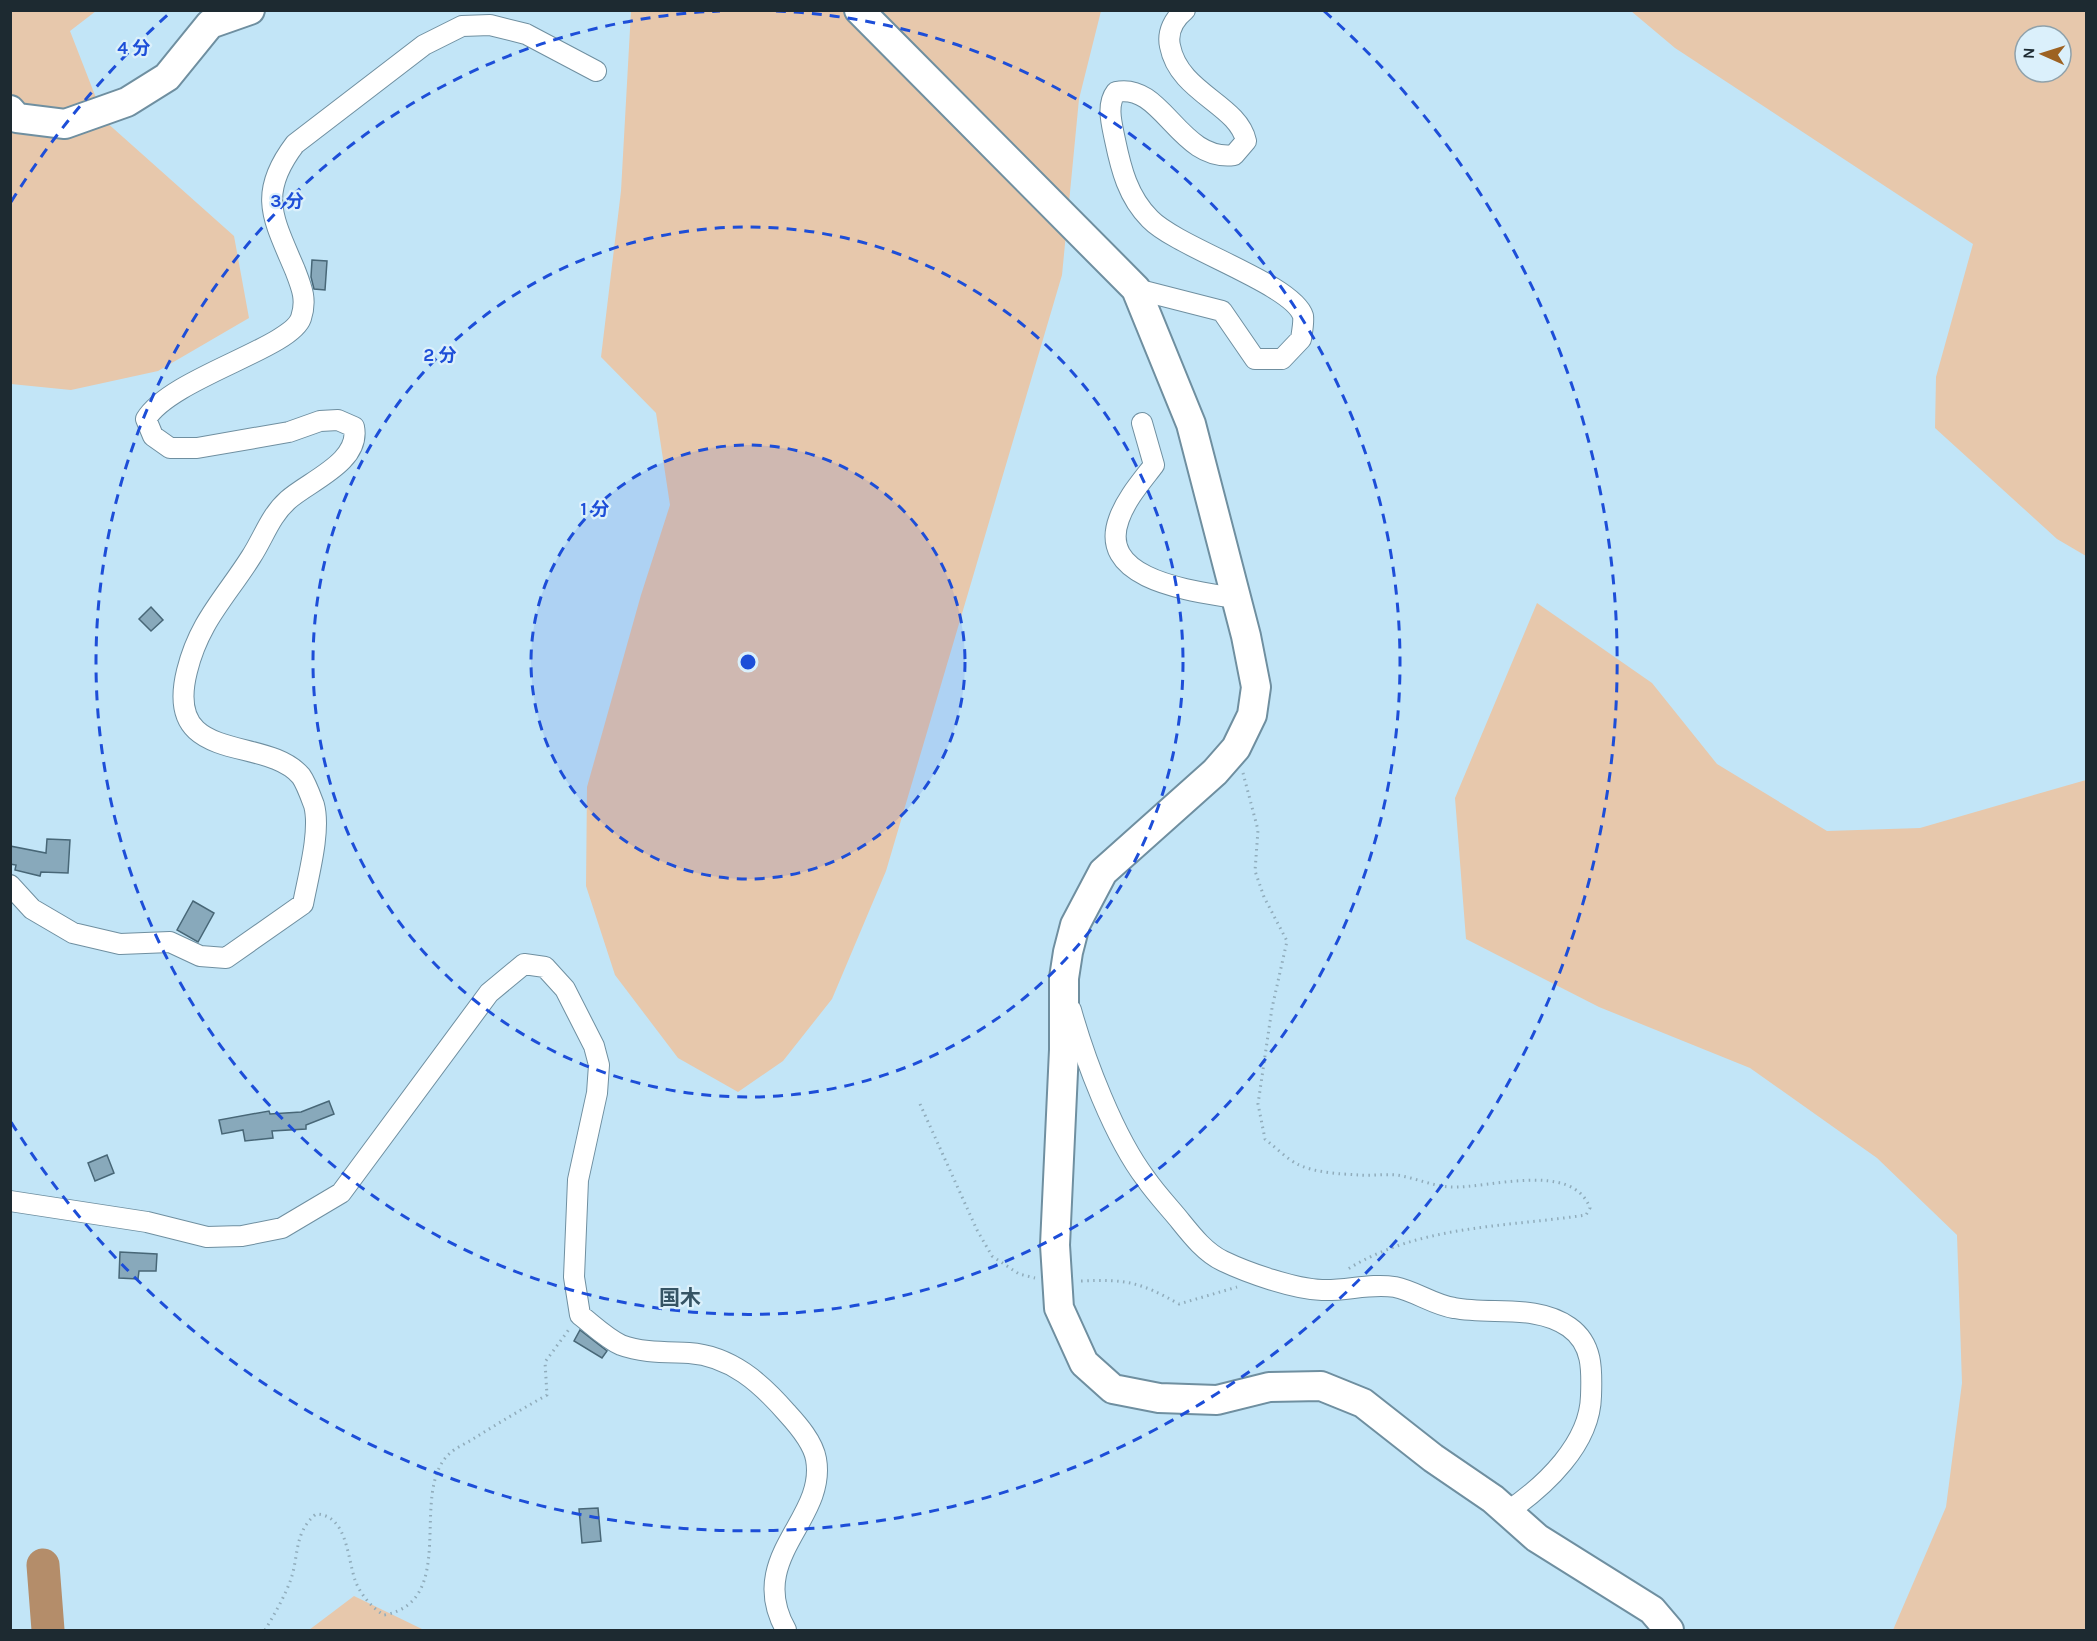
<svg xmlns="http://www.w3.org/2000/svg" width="2097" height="1641" font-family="Karla,'Noto Sans JP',sans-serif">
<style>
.green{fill:#e7c8ac;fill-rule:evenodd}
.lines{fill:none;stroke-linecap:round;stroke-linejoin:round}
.river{stroke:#b48d6a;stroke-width:33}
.building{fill:#88a9bb;stroke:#486777;stroke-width:1.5}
.street-casing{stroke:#6f8fa0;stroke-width:22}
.secondary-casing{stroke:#6f8fa0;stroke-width:32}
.path{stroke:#90acbb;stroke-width:3;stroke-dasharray:1.5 4.5;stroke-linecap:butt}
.street{stroke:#fff;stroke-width:20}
.secondary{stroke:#fff;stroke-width:28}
.ring{fill:none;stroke:#1d4ed8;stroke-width:3;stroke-dasharray:10 8}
.labels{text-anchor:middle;stroke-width:4.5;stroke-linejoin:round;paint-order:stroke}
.quarter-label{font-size:21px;font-weight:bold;fill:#365464;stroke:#dbf0fb}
.centre{fill:#1d4ed8;stroke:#dbf0fb;stroke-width:3}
.ring-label{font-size:18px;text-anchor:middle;font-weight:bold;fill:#1d4ed8;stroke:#dbf0fb;stroke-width:4.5;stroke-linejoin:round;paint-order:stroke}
</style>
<rect width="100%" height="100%" fill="#c2e5f7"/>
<path class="green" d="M11 11H96L70 31 105 121 234 236 249 318 158 371 71 390 11 384Z
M631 11H1101L1079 99 1062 275 886 871 832 999 783 1061 738 1092 678 1058 615 975 586 886 587 787 641 595 670 505 656 413 601 357 621 191Z
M1631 11H2086V556L2057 539 1935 428 1936 377 1973 244 1675 48ZM2025 36H2061V72H2025Z
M1537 603 1652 683 1717 764 1827 831 1920 828 2086 780V1630H1893L1946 1507 1962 1383 1957 1235 1877 1158 1750 1068 1599 1007 1466 939 1455 798Z
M354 1596 424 1630H309Z"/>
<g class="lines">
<path class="river" d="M43 1565 48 1630"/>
</g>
<path class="building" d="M312 260 327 261 325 290 314 289 311 277Z
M151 607 163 620 151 631 139 619Z
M47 839 70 840 68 873 41 872 40 876 15 870 16 865 10 864V846L46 853Z
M193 901 214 913 198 942 177 930Z
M329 1101 334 1114 306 1125V1129L272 1131 273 1138 245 1141 243 1130 222 1134 219 1120 269 1111 270 1114 301 1112Z
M107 1155 114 1173 95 1181 88 1163Z
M120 1252 157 1254 156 1271H139L138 1279 119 1278Z
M580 1330 607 1351 602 1358 574 1341Z
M598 1508 601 1541 582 1543 579 1509Z"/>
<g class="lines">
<defs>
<path id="street" d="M1136 289 1222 311 1255 359H1282L1301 339C1302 332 1304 322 1303 316 1293 284 1178 248 1150 219 1128 197 1121 169 1115 140 1112 125 1106 105 1116 92 1163 82 1179 162 1234 155L1246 141C1238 104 1179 93 1170 46 1167 32 1174 19 1185 10
M1142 423 1154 465C1141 482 1126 499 1119 519 1096 581 1195 591 1234 598
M10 885 32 909 73 933 120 944 170 942 200 956 226 958 303 904C308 877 321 831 314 805 311 797 306 783 301 776 265 734 163 767 187 671 199 622 225 598 251 557 264 537 270 516 288 500 309 481 361 462 354 427L338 420 320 421 289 432 197 448H170L153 436 146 419C171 378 291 348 301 318 307 300 302 288 295 270 273 218 257 194 295 144L424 45 462 26 490 25 526 34 596 71
M1071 1010C1085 1060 1114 1137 1146 1179 1155 1192 1167 1205 1177 1217 1190 1233 1204 1252 1223 1261 1248 1273 1294 1289 1322 1290 1347 1291 1370 1283 1395 1287 1415 1291 1434 1305 1454 1308 1491 1315 1537 1304 1569 1327 1593 1344 1592 1370 1591 1396 1590 1444 1545 1486 1507 1512
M10 1201 147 1222 207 1237 242 1236 282 1228 341 1193 489 993 524 964 545 967 565 989 594 1046 599 1065 597 1093 578 1180 574 1277 580 1315C593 1325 606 1338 621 1345 642 1353 666 1352 689 1353 731 1356 761 1383 787 1413 798 1425 813 1442 816 1459 827 1520 745 1557 786 1630"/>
<path id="secondary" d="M859 10 1136 289 1191 424 1246 636 1256 687 1252 715 1236 748 1215 772 1103 872 1075 925 1068 952 1064 978V1050L1055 1245 1059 1308 1084 1363 1113 1389 1159 1398 1217 1400 1269 1387 1321 1386 1363 1403 1433 1458 1493 1499 1537 1538 1652 1610 1669 1630
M10 110 17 118 65 124 127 102 167 77 210 24 250 10"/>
</defs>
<use href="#street" class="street-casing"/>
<use href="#secondary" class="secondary-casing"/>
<path class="path" d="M1243 773 1258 830 1255 871 1264 897 1287 941 1272 1008 1258 1104 1265 1139C1275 1147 1286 1158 1297 1164 1315 1173 1341 1174 1360 1175 1374 1176 1389 1173 1402 1176 1418 1179 1433 1186 1450 1187 1488 1189 1572 1160 1590 1208L1586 1215C1506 1227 1419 1225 1348 1269
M920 1104 977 1230 992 1256 1019 1274 1035 1278
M1081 1281C1126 1279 1140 1282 1179 1304L1237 1287
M265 1630C274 1615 285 1596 291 1579 299 1555 294 1532 316 1514 347 1515 347 1556 355 1580 360 1594 372 1608 384 1615 460 1601 408 1493 449 1454 455 1448 465 1444 473 1439 497 1424 522 1409 547 1395L545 1362 570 1328"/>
<use href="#street" class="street"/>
<use href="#secondary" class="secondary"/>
</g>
<circle cx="748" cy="662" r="217" fill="#1d4ed8" fill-opacity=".12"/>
<g class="ring">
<circle cx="748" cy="662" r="217"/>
<circle cx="748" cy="662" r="435"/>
<path d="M776 11A652 652 0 1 1 720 11"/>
<path d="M11 202A869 869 0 0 1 172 11M1324 11A869 869 0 1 1 11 1122"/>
</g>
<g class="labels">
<g class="quarter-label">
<text x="680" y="1305">国木</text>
</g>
</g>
<circle cx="748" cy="662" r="9" class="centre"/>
<g class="ring-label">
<text x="134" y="54">4 分</text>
<text x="287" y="207">3 分</text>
<text x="440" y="361">2 分</text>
<text x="595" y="515">1 分</text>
</g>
<rect width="2097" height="1641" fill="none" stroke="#1d2a31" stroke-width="24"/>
<g transform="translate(2043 54) rotate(273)"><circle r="28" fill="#dbf0fb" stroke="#8fa1aa" stroke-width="1.5"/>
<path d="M0-4.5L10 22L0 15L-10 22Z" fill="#9d6222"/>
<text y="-9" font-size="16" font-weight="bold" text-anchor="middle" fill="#1d2a31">N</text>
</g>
</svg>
